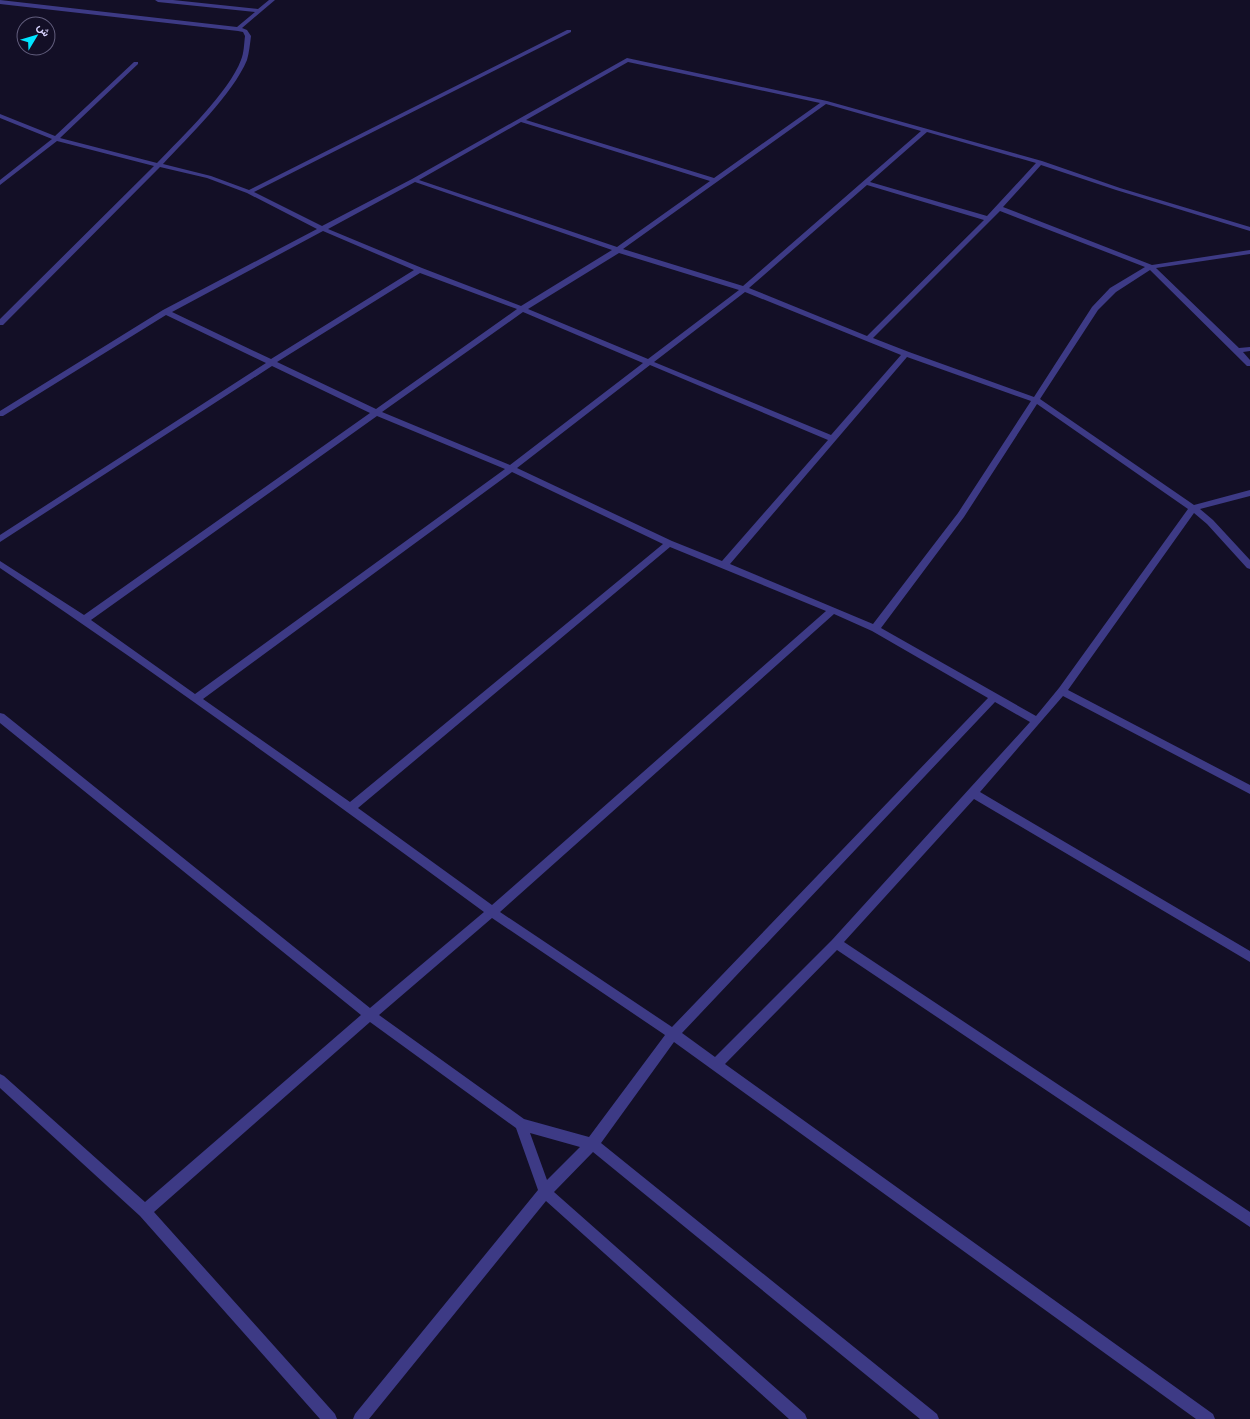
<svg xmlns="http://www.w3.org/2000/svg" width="1250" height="1419" font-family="'Work Sans',Vazirmatn,sans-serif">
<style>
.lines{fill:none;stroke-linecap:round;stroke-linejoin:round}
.street{fill:#3d3a85;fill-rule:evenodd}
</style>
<rect width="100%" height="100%" fill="#130f26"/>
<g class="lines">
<path class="street" d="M0 0 237 27 255 12 158 2 155 0H173L258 9 269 0H275L242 28 247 30 251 36C250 44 249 53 247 60 233 94 188 137 163 164L211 176 249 190 567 30H571V32L254 192 322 226 412 179 627 58 827 101 1042 161 1120 188 1250 227V231L1116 190 1041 165 1003 207 1152 265 1250 250V254L1156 268 1239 348 1250 347V351L1243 352 1250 360V366H1247L1150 270 1116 292 1098 310 1040 399 1194 505 1250 490V496L1200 509 1213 520 1250 560V569L1247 568 1207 524 1194 513 1068 690 1250 785V794L1063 696 980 792 1250 951V962L974 799 844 942 1250 1212V1227L837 950 725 1064 1213 1414 1215 1419H1196L674 1042 601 1143 937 1414 939 1419H920L593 1152 554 1192 805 1414 807 1419H789L546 1201 369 1419H353L355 1414 538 1190 516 1128 370 1022 154 1212 335 1414 337 1419H320L140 1216 0 1088V1074L4 1076 145 1202 361 1015 0 723V713L4 714 370 1008 484 912C324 795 164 678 0 568V561L84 615 370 413 272 366 0 542V535L266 363 166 315 3 416H0V411L163 310 317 229 247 193 207 178 160 167 3 325H0V319L154 166 57 141 0 185V180L52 139 0 118V114L55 136 134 62H138V64L60 138 157 163C182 137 229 92 241 60 244 53 244 44 245 36L243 32 238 31 0 4ZM628 62 820 103 714 178 526 120ZM826 104 921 131 743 286 623 249ZM521 122 710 181 617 247 419 180ZM927 132 1036 163 987 216 870 182ZM415 182 612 250 521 306 422 268 328 229ZM867 185 984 220 867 336 749 288ZM1000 211 1145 267 1110 288 1092 307 1034 397 909 352 873 338ZM323 231 414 270 271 359 172 312ZM619 253 739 290 648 359 528 309ZM420 273 517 309 376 409 277 362ZM745 292 901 355 831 435 654 362ZM523 312 643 363 510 465 382 412ZM907 357 1031 401 958 513 873 624 730 564ZM650 365 828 440 722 561 672 541 517 468ZM1037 404 1188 509 1059 688 1036 716 881 628 964 517ZM377 416 505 469 195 694 91 620ZM512 472 663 544 350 802 203 699ZM670 547 826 611 492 905 358 808ZM834 614 872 631 988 698 672 1027 500 912ZM995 702 1030 722 832 940 715 1057 682 1033ZM492 918 665 1035 589 1137 524 1119 379 1015ZM530 1133 580 1147 547 1180Z"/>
</g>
<g transform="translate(36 36) rotate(52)"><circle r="19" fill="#130f26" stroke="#625e7d"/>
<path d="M0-3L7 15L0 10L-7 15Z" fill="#00e5ff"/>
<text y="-6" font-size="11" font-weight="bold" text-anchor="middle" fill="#d9d4ff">ش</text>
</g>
</svg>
